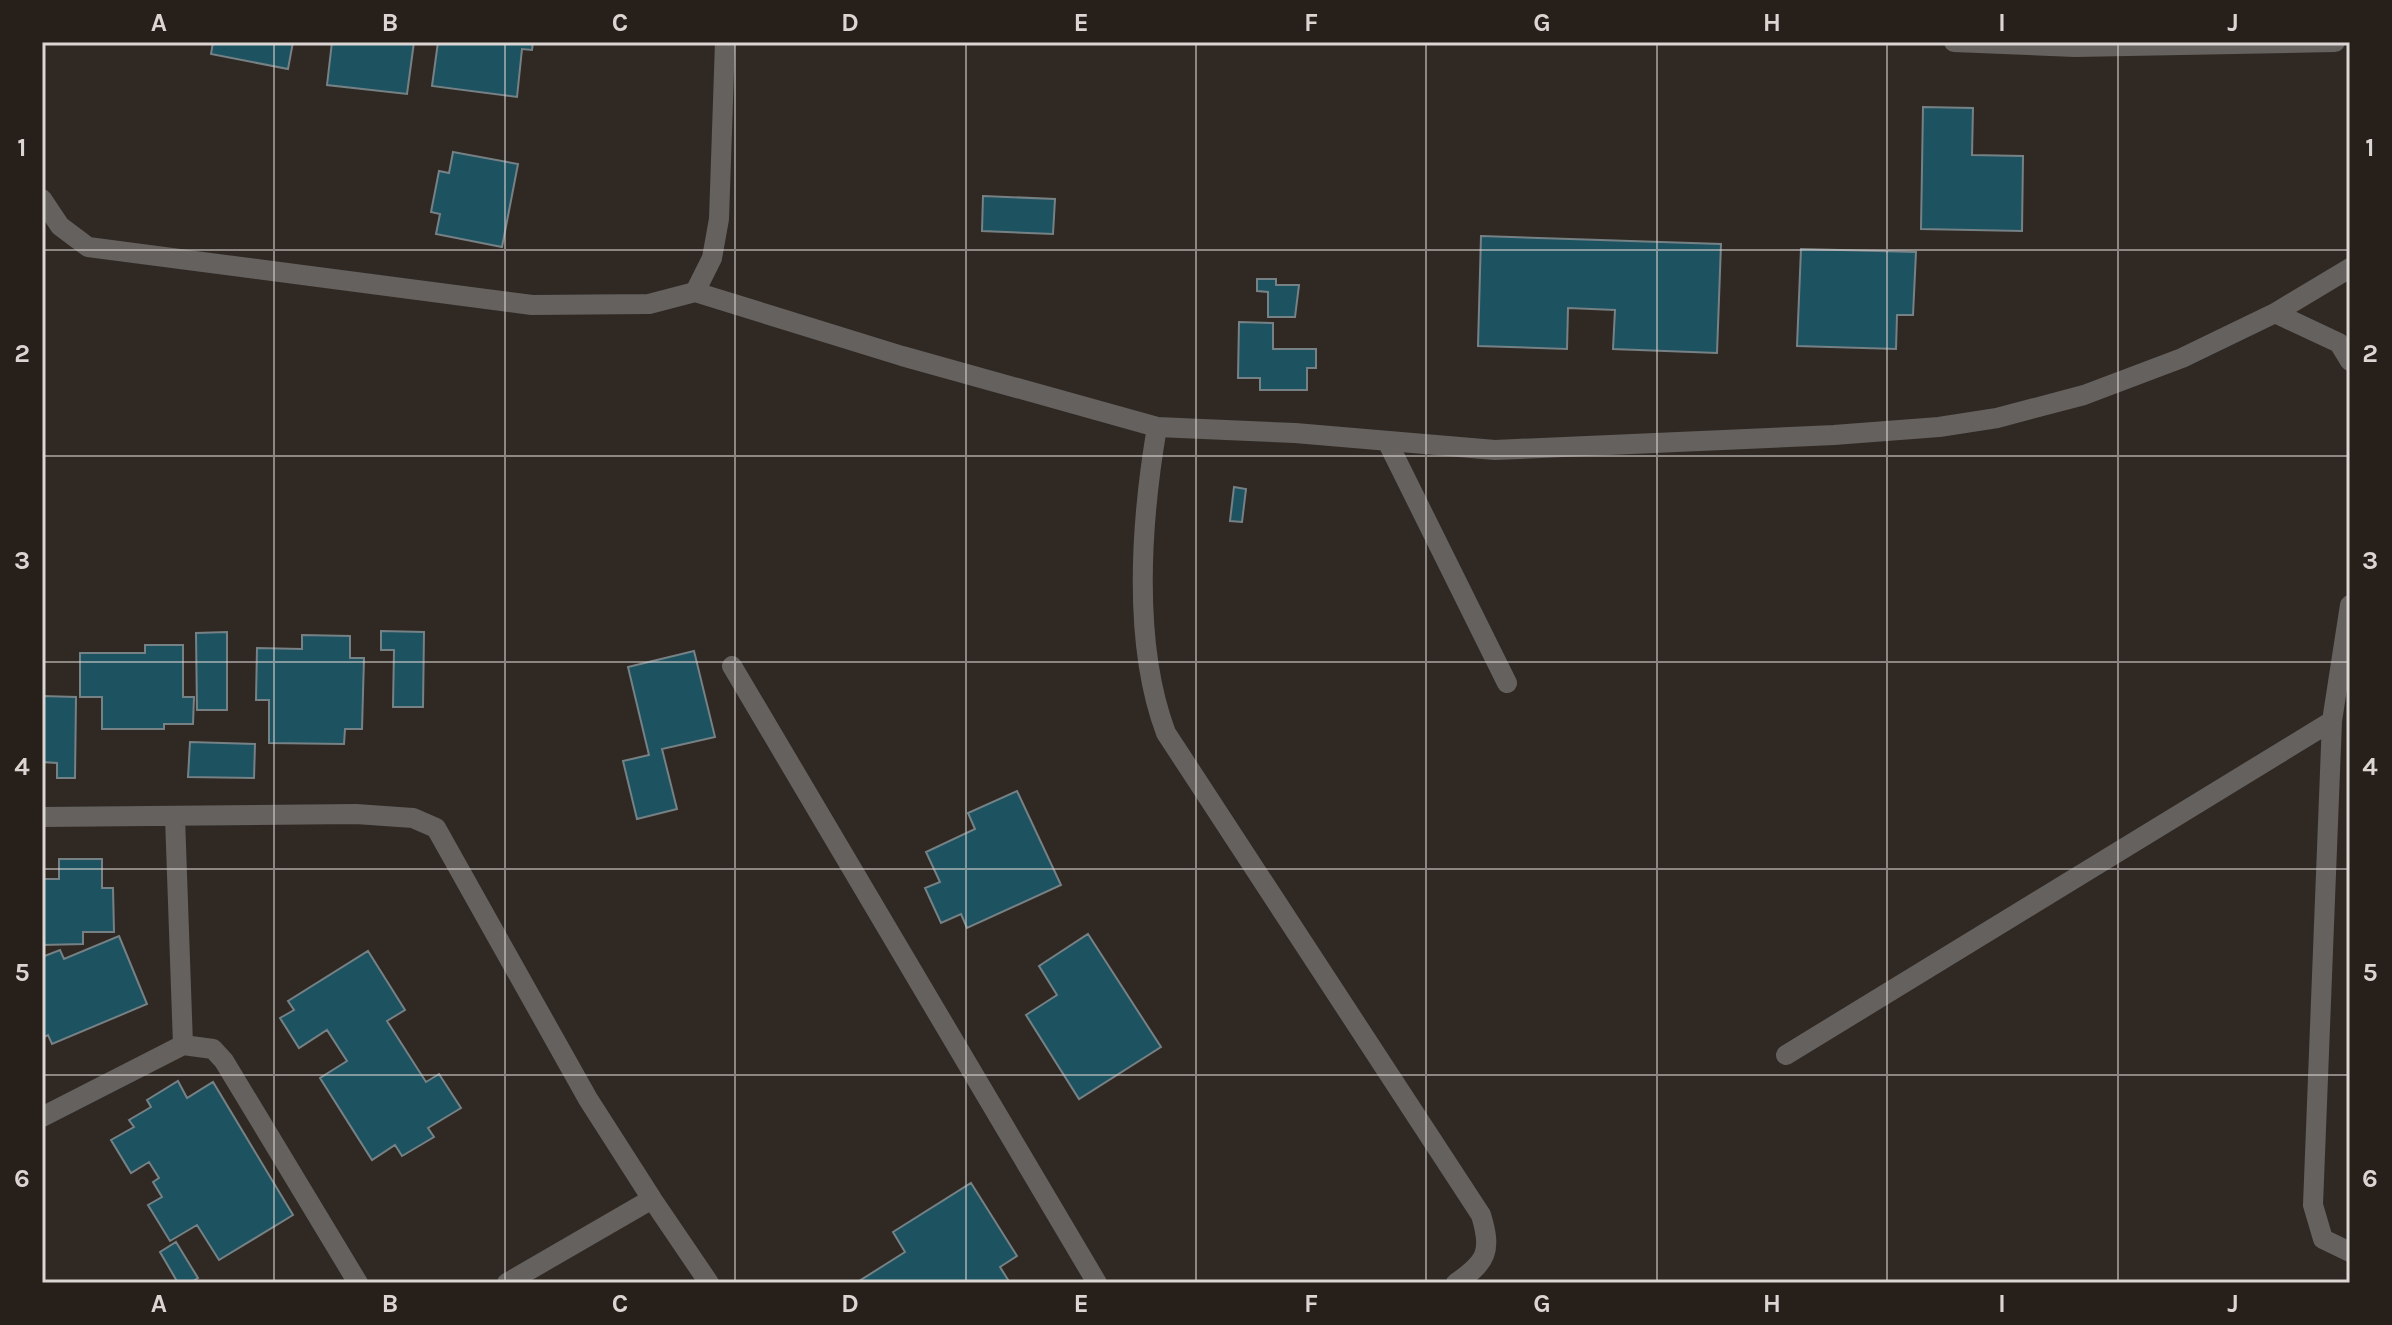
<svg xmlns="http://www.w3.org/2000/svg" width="2392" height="1325" font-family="Karla,sans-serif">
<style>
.building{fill:#1d5260;stroke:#768185;stroke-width:2}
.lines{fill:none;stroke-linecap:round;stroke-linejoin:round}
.lane{stroke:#65615e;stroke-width:20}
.street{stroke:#65615e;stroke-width:20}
.grid{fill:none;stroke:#dbd6d3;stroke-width:2;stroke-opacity:0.55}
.neatline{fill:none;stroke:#dbd6d3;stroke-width:3}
.grid-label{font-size:26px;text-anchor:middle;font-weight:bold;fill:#dbd6d3}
</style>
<rect width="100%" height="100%" fill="#302923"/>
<path class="building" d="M213 42H293L288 69 211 54Z
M332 42H414L407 94 327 85Z
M438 42H533L532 50 522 49 517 97 432 86Z
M1923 107 1973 108 1972 155 2023 156 2022 231 1921 229Z
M453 152 518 164 502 247 436 234 440 214 431 212 439 171 449 173Z
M983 196 1055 199 1053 234 982 231Z
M1481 236 1721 244 1717 353 1613 349 1615 310 1568 308 1567 349 1478 346Z
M1801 249 1916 252 1913 315H1897L1896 349 1797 346Z
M1257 279H1276V285H1299L1295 317H1268V292L1257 291Z
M1239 322 1273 323V349H1316V368H1307V390H1260V378H1238Z
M1234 487 1246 489 1242 522 1230 521Z
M381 631 424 632 423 707H393L394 650H381Z
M227 632V710H197L196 633Z
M302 635 350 636V658H364L362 729H345L344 744 269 743V700H256L257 648 302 649Z
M145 645H183V697H194L193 724H164V729H102V697H80V653H145Z
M694 651 715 737 662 749 677 809 637 819 623 761 649 755 628 667Z
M42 696 76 697 75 778H57V763L42 762Z
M190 742 255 744 254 778 188 777Z
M1017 791 1061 885 967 928 961 914 941 923 925 888 940 882 926 852 975 829 968 813Z
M59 859H102V888H113L114 932H83V944L42 945V879H59Z
M1088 934 1161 1047 1079 1099 1026 1015 1057 995 1039 966Z
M119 936 147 1004 52 1044 48 1035 42 1038V957L60 950 64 959Z
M368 951 405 1010 387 1021 426 1082 439 1074 461 1108 428 1128 434 1137 402 1156 395 1145 372 1160 320 1078 347 1061 327 1030 299 1048 280 1018 294 1010 288 1001Z
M178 1081 187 1098 213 1082 293 1215 219 1260 197 1225 170 1241 148 1205 162 1197 153 1182 159 1178 149 1162 131 1173 111 1140 134 1127 129 1120 151 1107 147 1100Z
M971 1183 1017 1256 1000 1267 1010 1283H856L905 1252 893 1232Z
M176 1242 198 1278 190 1283H178L160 1252Z"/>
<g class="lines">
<path class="lane" d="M1387 441 1507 683"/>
<path class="street" d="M1954 42 2075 47 2335 42
M42 199 60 226 88 247 532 305 649 304 695 292 712 258 719 219 725 42
M695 292 902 356 1157 427
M2275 313 2339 343 2350 361
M2350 605 2332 721 2313 1205 2323 1239 2350 1252
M732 666 1097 1283
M42 817 356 814 413 818 436 828 588 1099 652 1199
M175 817 183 1045
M1786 1055 2332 721
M42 1117 183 1045 213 1049 224 1061 358 1283
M507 1283 652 1199 709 1283
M1456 1283C1487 1262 1492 1251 1481 1215L1166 733C1132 643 1141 521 1157 427L1295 433 1495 450 1834 435 1939 427 1997 418 2084 395 2182 358 2275 313 2350 268"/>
</g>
<path class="grid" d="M274 42V1283M505 42V1283M735 42V1283M966 42V1283M1196 42V1283M1426 42V1283M1657 42V1283M1887 42V1283M2118 42V1283M42 250H2350M42 456H2350M42 662H2350M42 869H2350M42 1075H2350"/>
<rect width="2392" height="1325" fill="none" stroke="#261f1a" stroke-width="88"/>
<rect x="44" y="44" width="2304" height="1237" class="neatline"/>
<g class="grid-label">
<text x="159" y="31">A</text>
<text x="390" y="31">B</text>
<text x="620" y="31">C</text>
<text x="850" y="31">D</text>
<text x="1081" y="31">E</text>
<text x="1311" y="31">F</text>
<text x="1542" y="31">G</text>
<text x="1772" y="31">H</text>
<text x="2002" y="31">I</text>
<text x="2233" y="31">J</text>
<text x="22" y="156">1</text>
<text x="2370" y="156">1</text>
<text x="22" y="362">2</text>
<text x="2370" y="362">2</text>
<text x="22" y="569">3</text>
<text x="2370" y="569">3</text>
<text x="22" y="775">4</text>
<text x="2370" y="775">4</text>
<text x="22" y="981">5</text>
<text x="2370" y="981">5</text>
<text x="22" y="1187">6</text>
<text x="2370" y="1187">6</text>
<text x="159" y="1312">A</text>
<text x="390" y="1312">B</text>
<text x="620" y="1312">C</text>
<text x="850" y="1312">D</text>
<text x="1081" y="1312">E</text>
<text x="1311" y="1312">F</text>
<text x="1542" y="1312">G</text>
<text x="1772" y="1312">H</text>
<text x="2002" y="1312">I</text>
<text x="2233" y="1312">J</text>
</g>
</svg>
